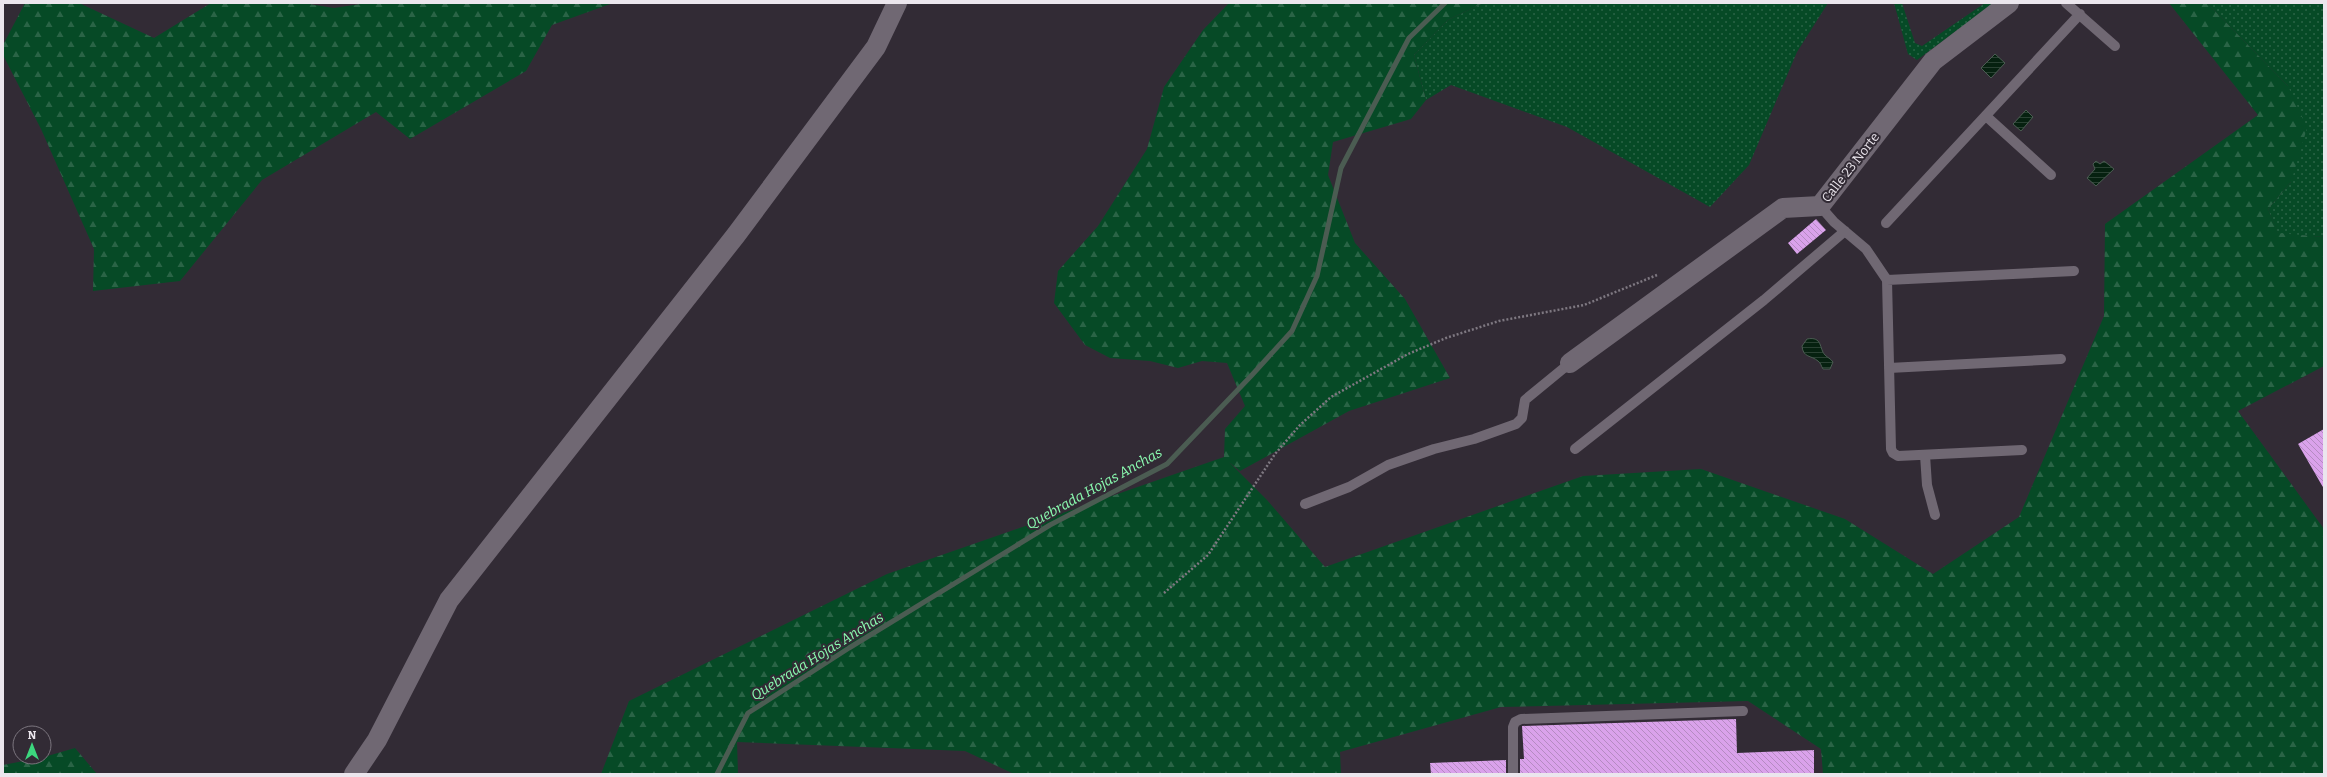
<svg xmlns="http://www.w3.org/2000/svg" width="2327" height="777" font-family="Bitter,serif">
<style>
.grass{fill:url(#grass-dots)}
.forest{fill:url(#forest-firs)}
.water{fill:url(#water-rules);stroke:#4b5c52}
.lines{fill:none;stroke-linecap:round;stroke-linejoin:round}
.stream{stroke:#4b5c52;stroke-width:5}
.building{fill:url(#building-back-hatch)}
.path{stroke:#7e7881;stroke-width:2.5;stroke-dasharray:2 2;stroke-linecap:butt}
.lane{stroke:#706873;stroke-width:10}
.street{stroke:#706873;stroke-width:20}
.labels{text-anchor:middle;stroke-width:4;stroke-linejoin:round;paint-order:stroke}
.street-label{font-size:13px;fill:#ebe6ed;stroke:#322b35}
.water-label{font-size:14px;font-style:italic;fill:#8bfdb1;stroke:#322b35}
</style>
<defs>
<pattern id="grass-dots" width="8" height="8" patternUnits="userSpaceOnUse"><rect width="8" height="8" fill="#064a26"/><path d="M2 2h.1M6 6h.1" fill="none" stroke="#2a6446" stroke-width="1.8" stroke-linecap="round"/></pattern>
<pattern id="forest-firs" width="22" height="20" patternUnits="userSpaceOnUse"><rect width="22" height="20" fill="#064a26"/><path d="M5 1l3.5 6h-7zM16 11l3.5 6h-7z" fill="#2a6446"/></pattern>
<pattern id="water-rules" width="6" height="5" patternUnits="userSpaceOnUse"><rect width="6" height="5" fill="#062110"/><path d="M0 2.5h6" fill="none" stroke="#2a4133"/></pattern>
<pattern id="building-back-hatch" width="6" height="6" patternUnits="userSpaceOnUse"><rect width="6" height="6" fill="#daa2eb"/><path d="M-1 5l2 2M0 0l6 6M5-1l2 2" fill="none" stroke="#b58bc2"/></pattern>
</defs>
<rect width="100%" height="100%" fill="#322b35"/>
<path class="grass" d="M1483 3H1828L1797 52 1749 165 1710 207 1567 127 1451 85 1426 100 1414 55 1448 20Z
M1894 3H1902L1915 43 1922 46 1985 3H1994L1917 60 1908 54Z
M2207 3H2324V237L2278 234 2268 209 2291 182 2288 86Z"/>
<path class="forest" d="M25 3H79L154 38 211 3H303L334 8 367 3H613L552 25 526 71 410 139 376 112 262 180 180 281 93 291 94 249 41 129 3 55V45Z
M1229 3H1483L1448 20 1414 55 1426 100 1411 119 1333 142 1328 175 1355 243 1405 299 1450 378 1349 411 1240 471 1229 462 1267 500 1325 567 1583 476 1701 469 1845 519 1933 574 2019 517 2104 316 2105 224 2258 115 2169 3H2207L2288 86 2307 128 2291 182 2268 209 2278 233 2324 237V366L2238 411 2324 529V774H1823L1821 749 1748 701 1501 707 1340 752 1341 774H1014L965 751 737 742 738 774H601L629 701 887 574 1224 457 1225 429 1245 406 1227 363 1202 361 1178 368 1150 361 1110 358 1085 345 1054 303 1058 271 1098 226 1147 149 1164 87 1203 30Z
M75 748 97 774H3V765L44 757Z"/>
<path class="water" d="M1995 54 2005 63 1991 78 1981 68Z
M2026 110 2033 117 2021 131 2013 124Z
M2096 161 2100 164 2104 161 2114 169 2096 186 2087 178 2095 169 2093 164Z
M1807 339C1823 336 1819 349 1825 355 1828 358 1830 358 1833 362L1830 369H1823C1821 366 1821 363 1818 361 1811 355 1803 358 1802 346Z"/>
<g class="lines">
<path class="stream" d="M717 774 748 713 849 648 1050 525 1167 464 1251 376 1292 331 1317 276 1341 168 1409 38 1445 3"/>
</g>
<path class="building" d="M1816 219 1826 230 1797 254 1788 243Z
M2324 429V489L2298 444Z
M1736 719 1737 753 1814 750V774H1520V759H1524L1522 726Z
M1506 760V774H1431L1430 763Z"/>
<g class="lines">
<path class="path" d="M1164 593 1208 555 1275 454 1300 425 1331 397 1408 354 1446 338 1499 321 1584 305 1657 275"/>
<path class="lane" d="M2066 3 2115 46
M1986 116 2051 175
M1820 206 1834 222 1866 249 1887 280 1891 449 1893 453 1898 456 2022 450
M1886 223 2080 14
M1887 280 2074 271
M1889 368 2061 359
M1575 449 1764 300 1845 231
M1925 455 1927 485 1935 515
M1305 504 1349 487 1388 465 1434 449 1474 439 1516 424 1522 418 1525 400 1570 363
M1513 774V727L1515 722 1521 719 1743 711"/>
<path class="street" d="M1570 363 1783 208 1820 206 1933 61 2009 3
M354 774 377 740 449 600 736 235 876 47 897 3"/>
</g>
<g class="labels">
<g class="street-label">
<text transform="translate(1850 167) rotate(-52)" y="5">Calle 23 Norte</text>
</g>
<g class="water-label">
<text transform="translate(1094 488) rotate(-29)" y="5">Quebrada Hojas Anchas</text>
<text transform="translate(817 656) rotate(-32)" y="5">Quebrada Hojas Anchas</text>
</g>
</g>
<rect width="2327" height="777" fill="none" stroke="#ebe6ed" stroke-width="8"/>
<g transform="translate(32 745)"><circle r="19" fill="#322b35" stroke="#7c767f"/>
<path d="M0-3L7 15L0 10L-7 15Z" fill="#3cd77e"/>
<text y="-6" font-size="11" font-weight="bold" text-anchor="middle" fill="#ebe6ed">N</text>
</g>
</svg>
